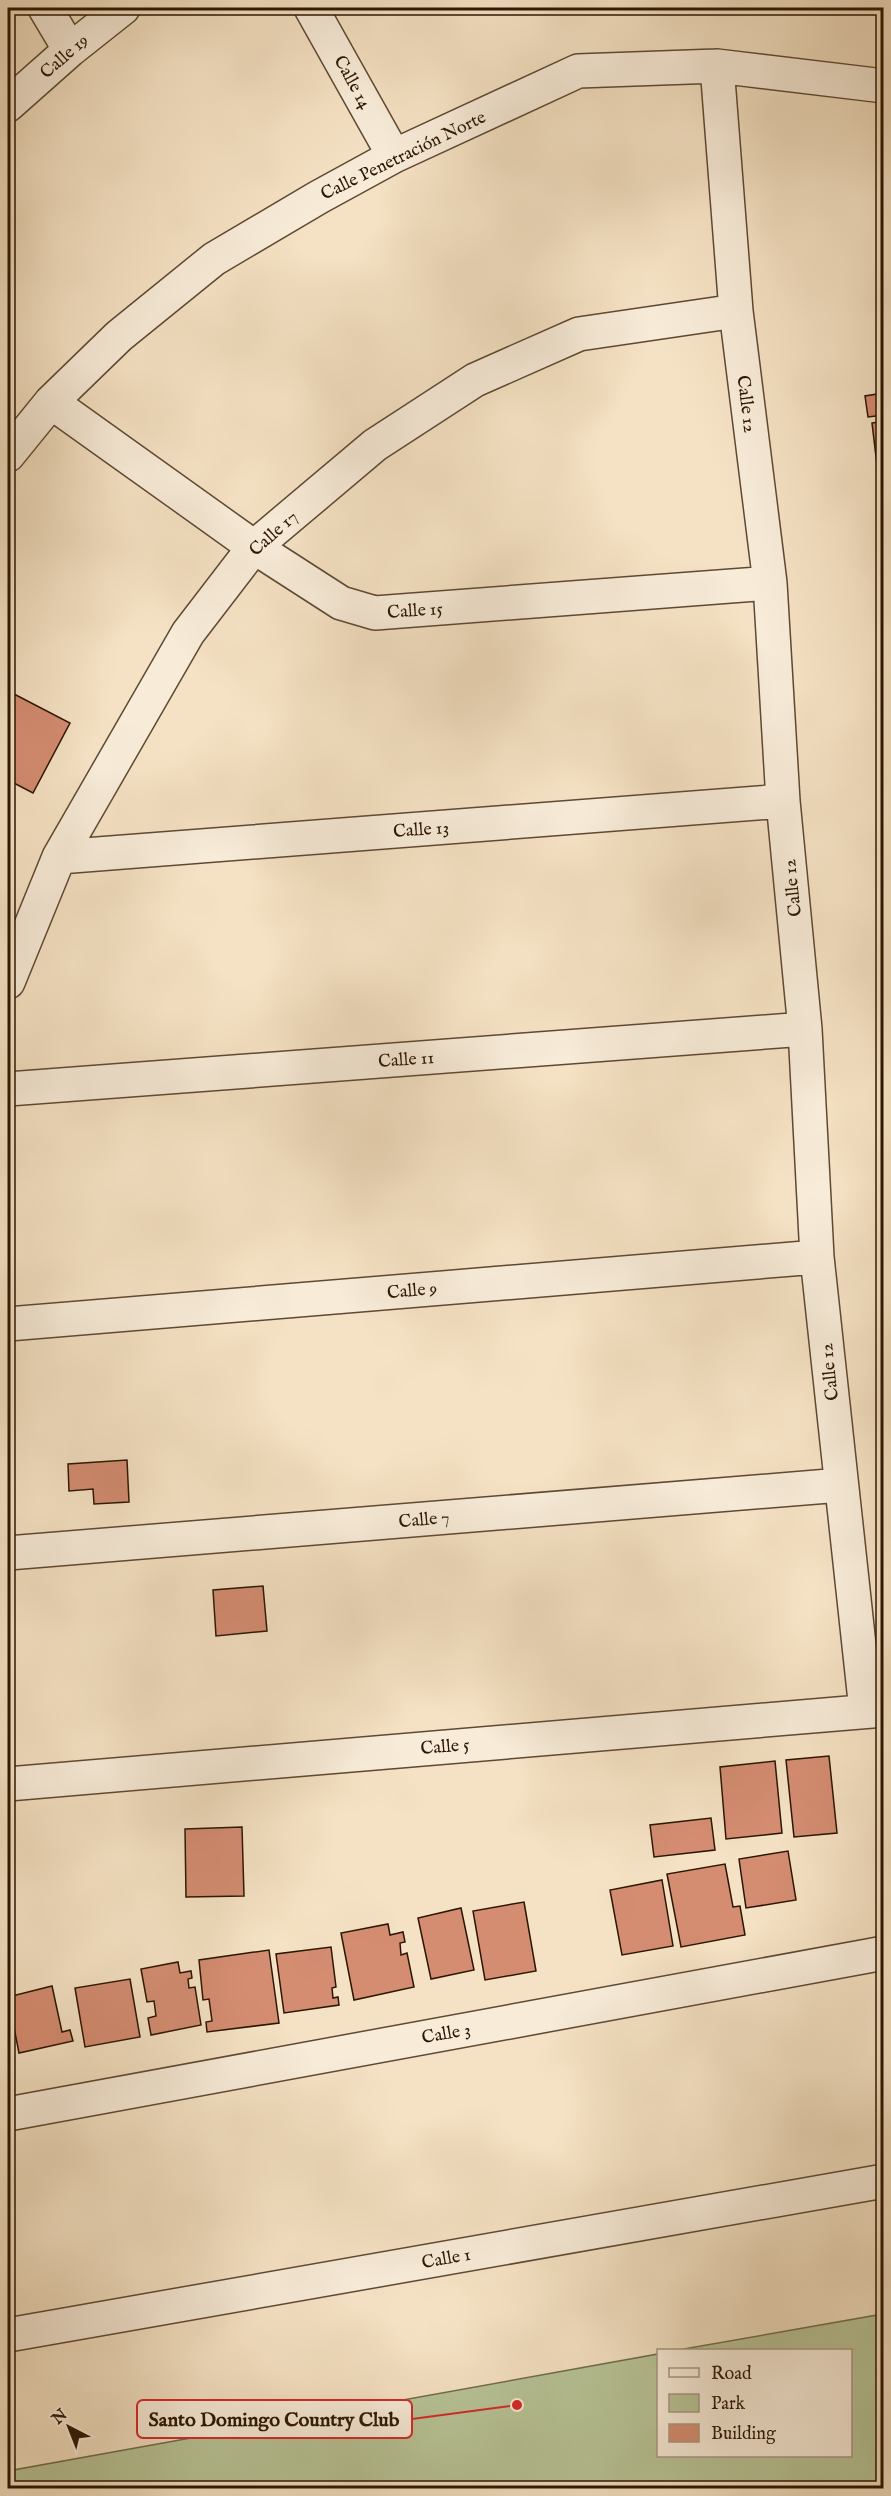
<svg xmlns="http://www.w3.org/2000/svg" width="891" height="2496" font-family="'IM FELL English',serif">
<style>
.green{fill:#b7c497;stroke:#716d4c;stroke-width:1.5}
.building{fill:#d58d72;stroke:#2b1602;stroke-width:1.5}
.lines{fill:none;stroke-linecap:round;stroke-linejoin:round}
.minor-casing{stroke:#5e4932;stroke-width:36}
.minor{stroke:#f8ecd9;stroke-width:33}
.labels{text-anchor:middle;stroke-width:6;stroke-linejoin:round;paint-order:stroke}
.street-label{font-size:18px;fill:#2b1602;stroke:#f8ecd9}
.leader{fill:none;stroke:#d62828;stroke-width:2}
.callout-dot{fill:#d62828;stroke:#f8ecd9;stroke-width:2}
.callout{fill:#f8ecd9;stroke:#d62828;stroke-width:2}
.callout-label{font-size:20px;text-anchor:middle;font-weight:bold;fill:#2b1602}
</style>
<rect width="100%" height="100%" fill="#f5e2c4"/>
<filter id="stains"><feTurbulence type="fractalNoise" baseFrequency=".00333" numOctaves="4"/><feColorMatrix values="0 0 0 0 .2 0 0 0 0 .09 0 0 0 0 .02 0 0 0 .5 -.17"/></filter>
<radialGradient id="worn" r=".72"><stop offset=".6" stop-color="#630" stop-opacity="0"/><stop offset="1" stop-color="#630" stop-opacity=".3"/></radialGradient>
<path class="green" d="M883 2314V2488H8V2471L658 2354V2456H850V2350H678Z"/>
<path class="building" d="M879 346H884V389Z
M884 393V415L868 417 865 396Z
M884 421V481L879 482 872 423Z
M14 694 70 723 33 793 8 780V706Z
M127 1460 129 1502 94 1504 93 1489 69 1491 68 1464Z
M263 1586 267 1631 216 1636 213 1590Z
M829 1756 837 1833 794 1837 786 1760Z
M775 1761 782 1833 726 1839 720 1767Z
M711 1818 715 1850 654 1857 650 1825Z
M242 1827 244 1896 186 1897 185 1829Z
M788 1851 796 1900 746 1908 739 1859Z
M725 1864 733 1907 740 1906 745 1935 681 1947 667 1874Z
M662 1880 673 1946 622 1955 610 1890Z
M524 1902 536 1971 485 1980 473 1911Z
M461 1908 474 1970 431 1979 418 1918Z
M388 1924 390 1935 403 1932 405 1942 400 1943 401 1955 407 1953 414 1987 354 2000 341 1933Z
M331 1947 336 1987 332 1988 333 1998 338 1997 339 2005 284 2013 276 1954Z
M269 1950 279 2023 207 2032 206 2022 212 2021 209 1999 203 2000 199 1960Z
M178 1962 180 1973 191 1971 192 1978 188 1979 189 1988 195 1987 201 2025 151 2035 148 2018 156 2016 154 2001 147 2002 141 1969Z
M130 1979 140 2037 85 2047 75 1988Z
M52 1986 62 2032 70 2030 73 2041 19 2053 8 1997Z
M10 2039 13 2061 8 2062V2040Z"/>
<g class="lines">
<defs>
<path id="minor" d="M45 8 70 50
M311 8 394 156
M717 66 736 311 770 583 783 801 805 1029 817 1257 866 1710
M8 105 70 50 123 8
M51 402 254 547 341 603 375 613 770 583
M8 455 51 402 119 336 214 259 319 197 394 156 578 71 717 66 884 86
M59 857 783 801
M8 982 59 857 188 633 254 547 375 445 475 380 579 334 736 311
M8 1089 805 1029
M8 1324 817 1257
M8 1553 841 1485
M8 1784 884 1710
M8 2114 884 1953
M8 2335 884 2181"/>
</defs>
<use href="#minor" class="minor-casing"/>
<use href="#minor" class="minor"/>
</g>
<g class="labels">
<g class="street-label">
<text transform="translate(64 56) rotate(-41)" y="6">Calle 19</text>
<text transform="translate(353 82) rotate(61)" y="6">Calle 14</text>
<text transform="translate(403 155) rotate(-26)" y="6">Calle Penetración Norte</text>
<text transform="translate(747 404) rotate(83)" y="6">Calle 12</text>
<text transform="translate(273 533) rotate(-42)" y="6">Calle 17</text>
<text transform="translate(415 610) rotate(-4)" y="6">Calle 15</text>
<text transform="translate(421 829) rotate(-4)" y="6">Calle 13</text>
<text transform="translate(792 888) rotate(-96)" y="6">Calle 12</text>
<text transform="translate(406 1059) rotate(-4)" y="6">Calle 11</text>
<text transform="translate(412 1290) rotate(-5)" y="6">Calle 9</text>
<text transform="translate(829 1372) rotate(-96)" y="6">Calle 12</text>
<text transform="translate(424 1519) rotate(-5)" y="6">Calle 7</text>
<text transform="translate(445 1746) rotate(-5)" y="6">Calle 5</text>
<text transform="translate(446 2033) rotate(-10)" y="6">Calle 3</text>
<text transform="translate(446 2258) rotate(-10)" y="6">Calle 1</text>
</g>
</g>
<path class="leader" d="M517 2405L412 2419"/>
<circle class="callout-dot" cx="517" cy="2405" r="6"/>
<rect class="callout" x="137" y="2400" width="275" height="38" rx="6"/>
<g class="callout-label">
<text x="274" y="2426">Santo Domingo Country Club</text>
</g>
<rect width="891" height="2496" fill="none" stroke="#f5e2c4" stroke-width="30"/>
<rect x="9" y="9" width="873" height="2478" fill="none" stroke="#2b1602" stroke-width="3"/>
<rect x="15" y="15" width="861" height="2466" fill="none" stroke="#2b1602" stroke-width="1.5"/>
<rect x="657" y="2349" width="195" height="108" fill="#f8ecd9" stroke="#a69683" stroke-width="1.5"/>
<rect x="669" y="2368" width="30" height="9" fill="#f8ecd9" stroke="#a69683" stroke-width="1.5"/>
<text x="711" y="2379" font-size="18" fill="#2b1602">Road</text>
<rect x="669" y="2394" width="30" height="18" fill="#b7c497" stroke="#a69683" stroke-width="1.5"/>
<text x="711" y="2409" font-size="18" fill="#2b1602">Park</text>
<rect x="669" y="2424" width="30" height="18" fill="#d58d72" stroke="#a69683" stroke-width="1.5"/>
<text x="711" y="2439" font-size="18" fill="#2b1602">Building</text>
<g transform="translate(69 2427) rotate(318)" stroke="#f8ecd9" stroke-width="4.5" paint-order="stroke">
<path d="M0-4.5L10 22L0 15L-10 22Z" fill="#2b1602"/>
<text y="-9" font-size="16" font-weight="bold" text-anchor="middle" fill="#2b1602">N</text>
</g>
<rect width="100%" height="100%" filter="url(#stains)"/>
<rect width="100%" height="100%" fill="url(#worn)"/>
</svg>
